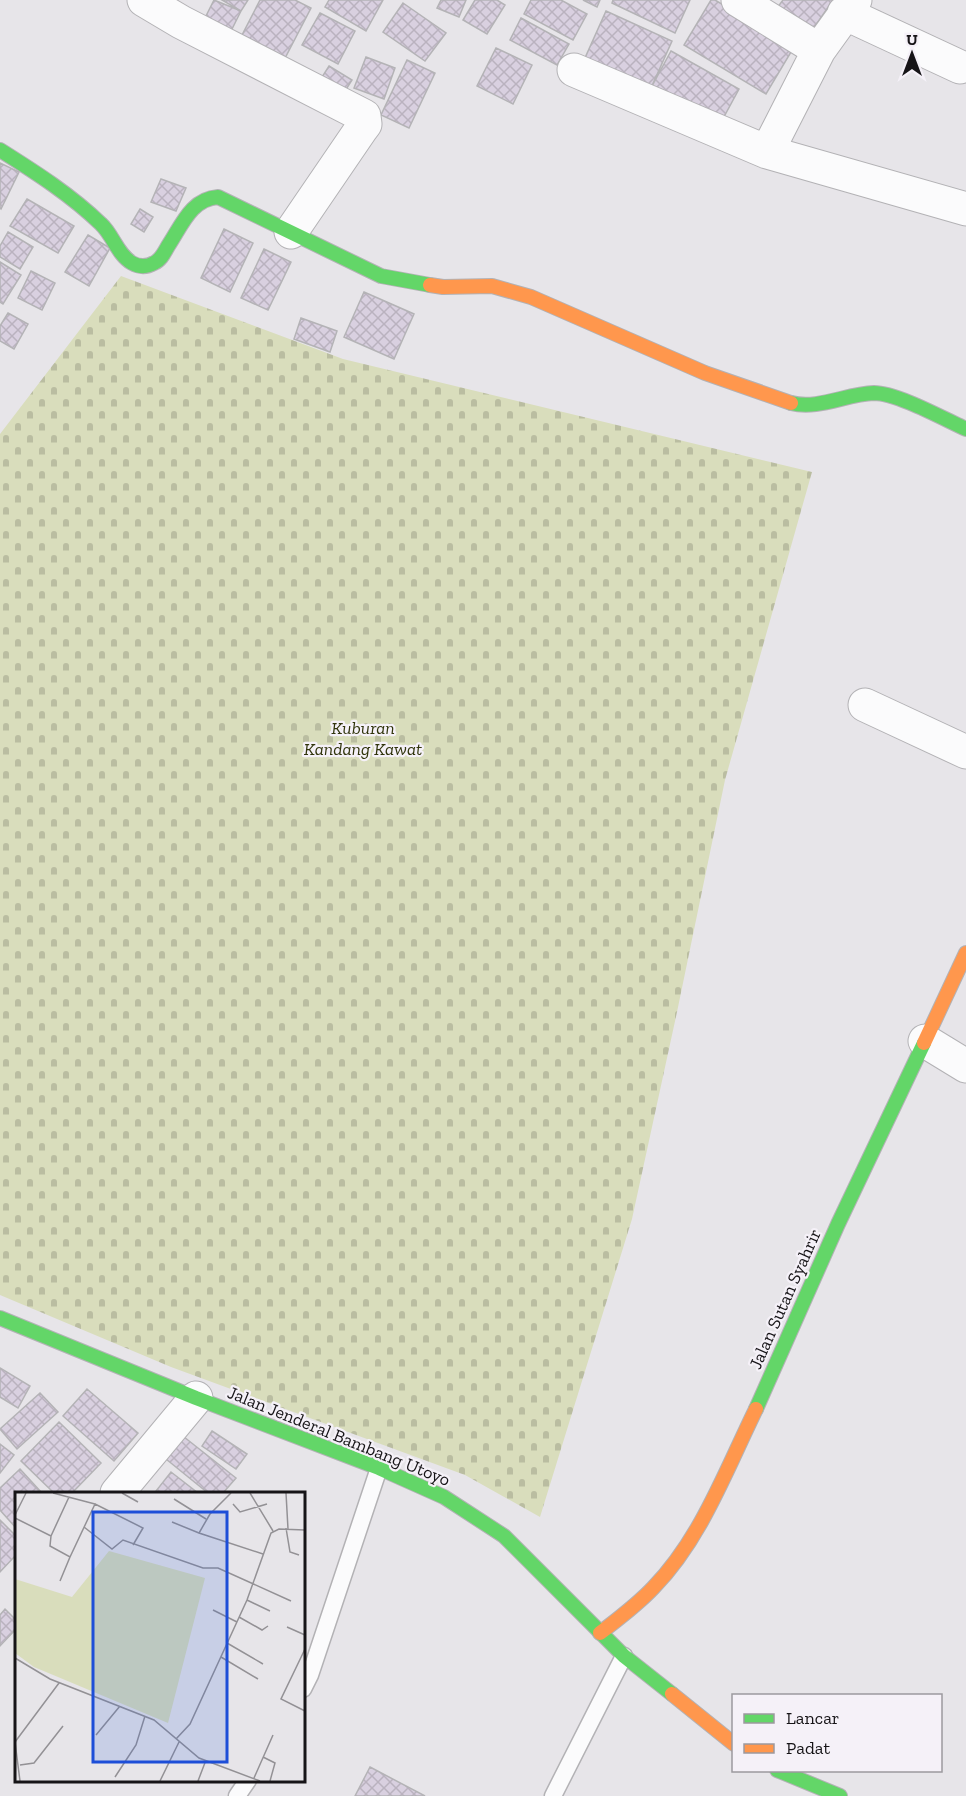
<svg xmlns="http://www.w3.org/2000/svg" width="966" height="1796" font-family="'Zilla Slab',serif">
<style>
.cemetery{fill:url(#cemetery-stones)}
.building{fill:url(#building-cross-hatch);stroke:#b4b3b6;stroke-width:1.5}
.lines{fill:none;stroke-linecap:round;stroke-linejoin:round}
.lane-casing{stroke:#b3b2b5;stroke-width:19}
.street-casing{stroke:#b3b2b5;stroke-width:35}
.fast-casing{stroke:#b3b2b5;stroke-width:16}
.slow-casing{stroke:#b3b2b5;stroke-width:16}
.lane{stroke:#fbfbfc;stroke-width:16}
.street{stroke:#fbfbfc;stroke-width:33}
.fast{stroke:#63d668;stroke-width:14}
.slow{stroke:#ff974d;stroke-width:14}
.labels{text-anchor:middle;stroke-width:4.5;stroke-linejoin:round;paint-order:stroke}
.park-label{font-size:18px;font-style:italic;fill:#30340b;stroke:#f5f1f8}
.street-label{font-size:18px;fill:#161417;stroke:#f5f1f8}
.inset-road{fill:none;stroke:#939195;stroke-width:1.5}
.view{fill:#1d4ed8;fill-opacity:0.15;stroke:#1d4ed8;stroke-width:3}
.inset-edge{fill:none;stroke:#161417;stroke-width:3}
</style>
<defs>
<pattern id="cemetery-stones" width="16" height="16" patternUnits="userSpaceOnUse" patternTransform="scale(1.5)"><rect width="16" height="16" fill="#d9ddbc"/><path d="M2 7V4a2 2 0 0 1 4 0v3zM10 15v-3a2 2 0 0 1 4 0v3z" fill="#babda1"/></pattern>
<pattern id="building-cross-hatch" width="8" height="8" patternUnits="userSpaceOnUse" patternTransform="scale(1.5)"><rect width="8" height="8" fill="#d9d0e0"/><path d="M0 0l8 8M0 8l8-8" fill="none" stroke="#bab2bf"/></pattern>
</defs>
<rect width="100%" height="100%" fill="#e7e5e9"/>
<path class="cemetery" d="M121 276 343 359 812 472 725 780 677 1012 632 1219 540 1517 465 1475 171 1367 0 1295V434Z"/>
<path class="building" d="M214 0 241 11 229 35 203 22Z
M222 0H248L241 11Z
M260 0H295L311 8 283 62 240 39Z
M329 0H383L366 31 325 7Z
M441 0H466L459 17 437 8Z
M475 0H497L505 5 487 34 463 20Z
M531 0H561L587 14 573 40 524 14Z
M583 0H600L597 7Z
M613 0H690L675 33 612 3Z
M711 0H715L794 47 766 94 684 45Z
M783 0H833L811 32 777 8Z
M403 3 446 33 425 61 383 32Z
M606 11 672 41 651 88 585 58Z
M320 13 355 31 338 64 302 45Z
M521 18 569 44 557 65 510 40Z
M496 48 532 65 513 104 477 86Z
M671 51 739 89 719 126 651 88Z
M366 57 395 68 384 99 354 88Z
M407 60 435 73 409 128 381 115Z
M329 66 352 80 340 99 317 85Z
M0 163 19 172 1 209 0 208Z
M161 179 186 188 176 211 151 202Z
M27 199 74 226 58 253 10 226Z
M140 209 153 217 144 232 131 224Z
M224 229 253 243 230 292 201 278Z
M8 232 33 247 20 269 0 257V246Z
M88 235 110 248 89 286 65 272Z
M264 249 291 262 268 310 241 298Z
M0 262 21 275 3 304 0 302Z
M31 271 55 283 42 310 18 298Z
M364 292 414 314 394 359 344 337Z
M8 313 28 324 14 349 0 341V326Z
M301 318 337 331 330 352 294 339Z
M0 1368 30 1386 18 1408 0 1397Z
M87 1389 138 1433 114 1461 63 1416Z
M40 1393 58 1412 17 1449 0 1429Z
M59 1422 101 1463 72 1493H54L21 1461Z
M212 1431 247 1454 236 1469 202 1446Z
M179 1433 236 1478 223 1493H208L161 1455Z
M0 1444 14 1455 0 1473Z
M20 1469 42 1493H16V1528L0 1510V1488Z
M171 1472 198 1493H159L156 1491Z
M0 1520 16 1536V1555L0 1572Z
M5 1609 16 1620V1629L0 1646V1615Z
M370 1767 425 1796H355Z"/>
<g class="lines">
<defs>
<path id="lane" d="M303 1689 310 1675 379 1468
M237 1796 248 1780
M553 1796 624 1656"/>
<path id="street" d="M144 0 181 22 364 116 365 124 362 128 291 232
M738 0 819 50
M855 0 819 50 767 152 966 209
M844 13 960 67
M574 70 767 152
M865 705 966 752
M925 1041 966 1066
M117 1493 196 1398"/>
<path id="fast" d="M0 150C35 172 71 195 101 224 113 235 117 254 132 263 139 267 147 267 154 263 161 260 164 253 168 246 182 225 191 199 218 197L381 276 430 285
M791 403C818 410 846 394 874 393 897 393 944 419 966 429
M0 1318 196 1398 379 1468 444 1497 504 1536 624 1656 672 1694
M756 1409 838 1224 924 1043
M777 1770 840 1796"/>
<path id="slow" d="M430 285 443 287 492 286 531 297 705 373 791 403
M924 1043 966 953
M600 1633C618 1619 637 1605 653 1588 701 1539 726 1470 756 1409
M672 1694 734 1744"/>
</defs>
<use href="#lane" class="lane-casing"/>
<use href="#street" class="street-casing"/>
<use href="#fast" class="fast-casing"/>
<use href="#slow" class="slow-casing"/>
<use href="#lane" class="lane"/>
<use href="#street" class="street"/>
<use href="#fast" class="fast"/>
<use href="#slow" class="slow"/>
</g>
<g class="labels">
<g class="park-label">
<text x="363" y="734">Kuburan<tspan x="363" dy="21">Kandang Kawat</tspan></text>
</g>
<g class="street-label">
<text transform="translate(785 1299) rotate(-66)" y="6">Jalan Sutan Syahrir</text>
<text transform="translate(339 1436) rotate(22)" y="6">Jalan Jenderal Bambang Utoyo</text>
</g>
</g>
<g transform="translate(15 1492)">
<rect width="290" height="290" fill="#e7e5e9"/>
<path d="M94 59 190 86 153 231 19 175 0 161V87L57 105Z" fill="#d9ddbc"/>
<path class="inset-road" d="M107 1 123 10M216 1 195 22 184 41 248 62M235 1 258 39M271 1 273 37M159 7 191 27M80 12 128 36 118 53M218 12 225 20 252 12M0 23 11 1M0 26 36 44 35 54 55 65 80 12 38 1M157 30 184 41M69 35 97 57 108 48 188 76H203L276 109M271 36 275 60 284 63M36 44 54 5M45 89 55 65M232 108 255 119M198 118 222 130M224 125 247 138 253 134M272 135 290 143M212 151 248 172M290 157 266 207 290 219M206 165 243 187M0 166 35 187 139 228 184 266 245 289M81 243 105 214M161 247 175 232 232 108 256 41 264 37 290 38M248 265 260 271 255 289M5 273 19 271 48 234M100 285 121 253 130 224M239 286 258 243M5 289 0 250 44 191M145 289 164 250M183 289 191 268"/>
<path class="view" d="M78 20H212V270H78Z"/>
<rect width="290" height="290" class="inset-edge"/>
</g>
<rect x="732" y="1694" width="210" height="78" fill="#f5f1f8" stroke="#9c999e" stroke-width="1.5"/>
<rect x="744" y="1714" width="30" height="9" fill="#63d668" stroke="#9c999e" stroke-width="1.5"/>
<text x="786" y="1724" font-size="18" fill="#161417">Lancar</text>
<rect x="744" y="1744" width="30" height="9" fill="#ff974d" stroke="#9c999e" stroke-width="1.5"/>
<text x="786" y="1754" font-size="18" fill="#161417">Padat</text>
<g transform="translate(912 54)" stroke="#f5f1f8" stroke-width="4.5" paint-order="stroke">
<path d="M0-4.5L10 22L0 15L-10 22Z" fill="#161417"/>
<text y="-9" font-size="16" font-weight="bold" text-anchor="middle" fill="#161417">U</text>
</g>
</svg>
